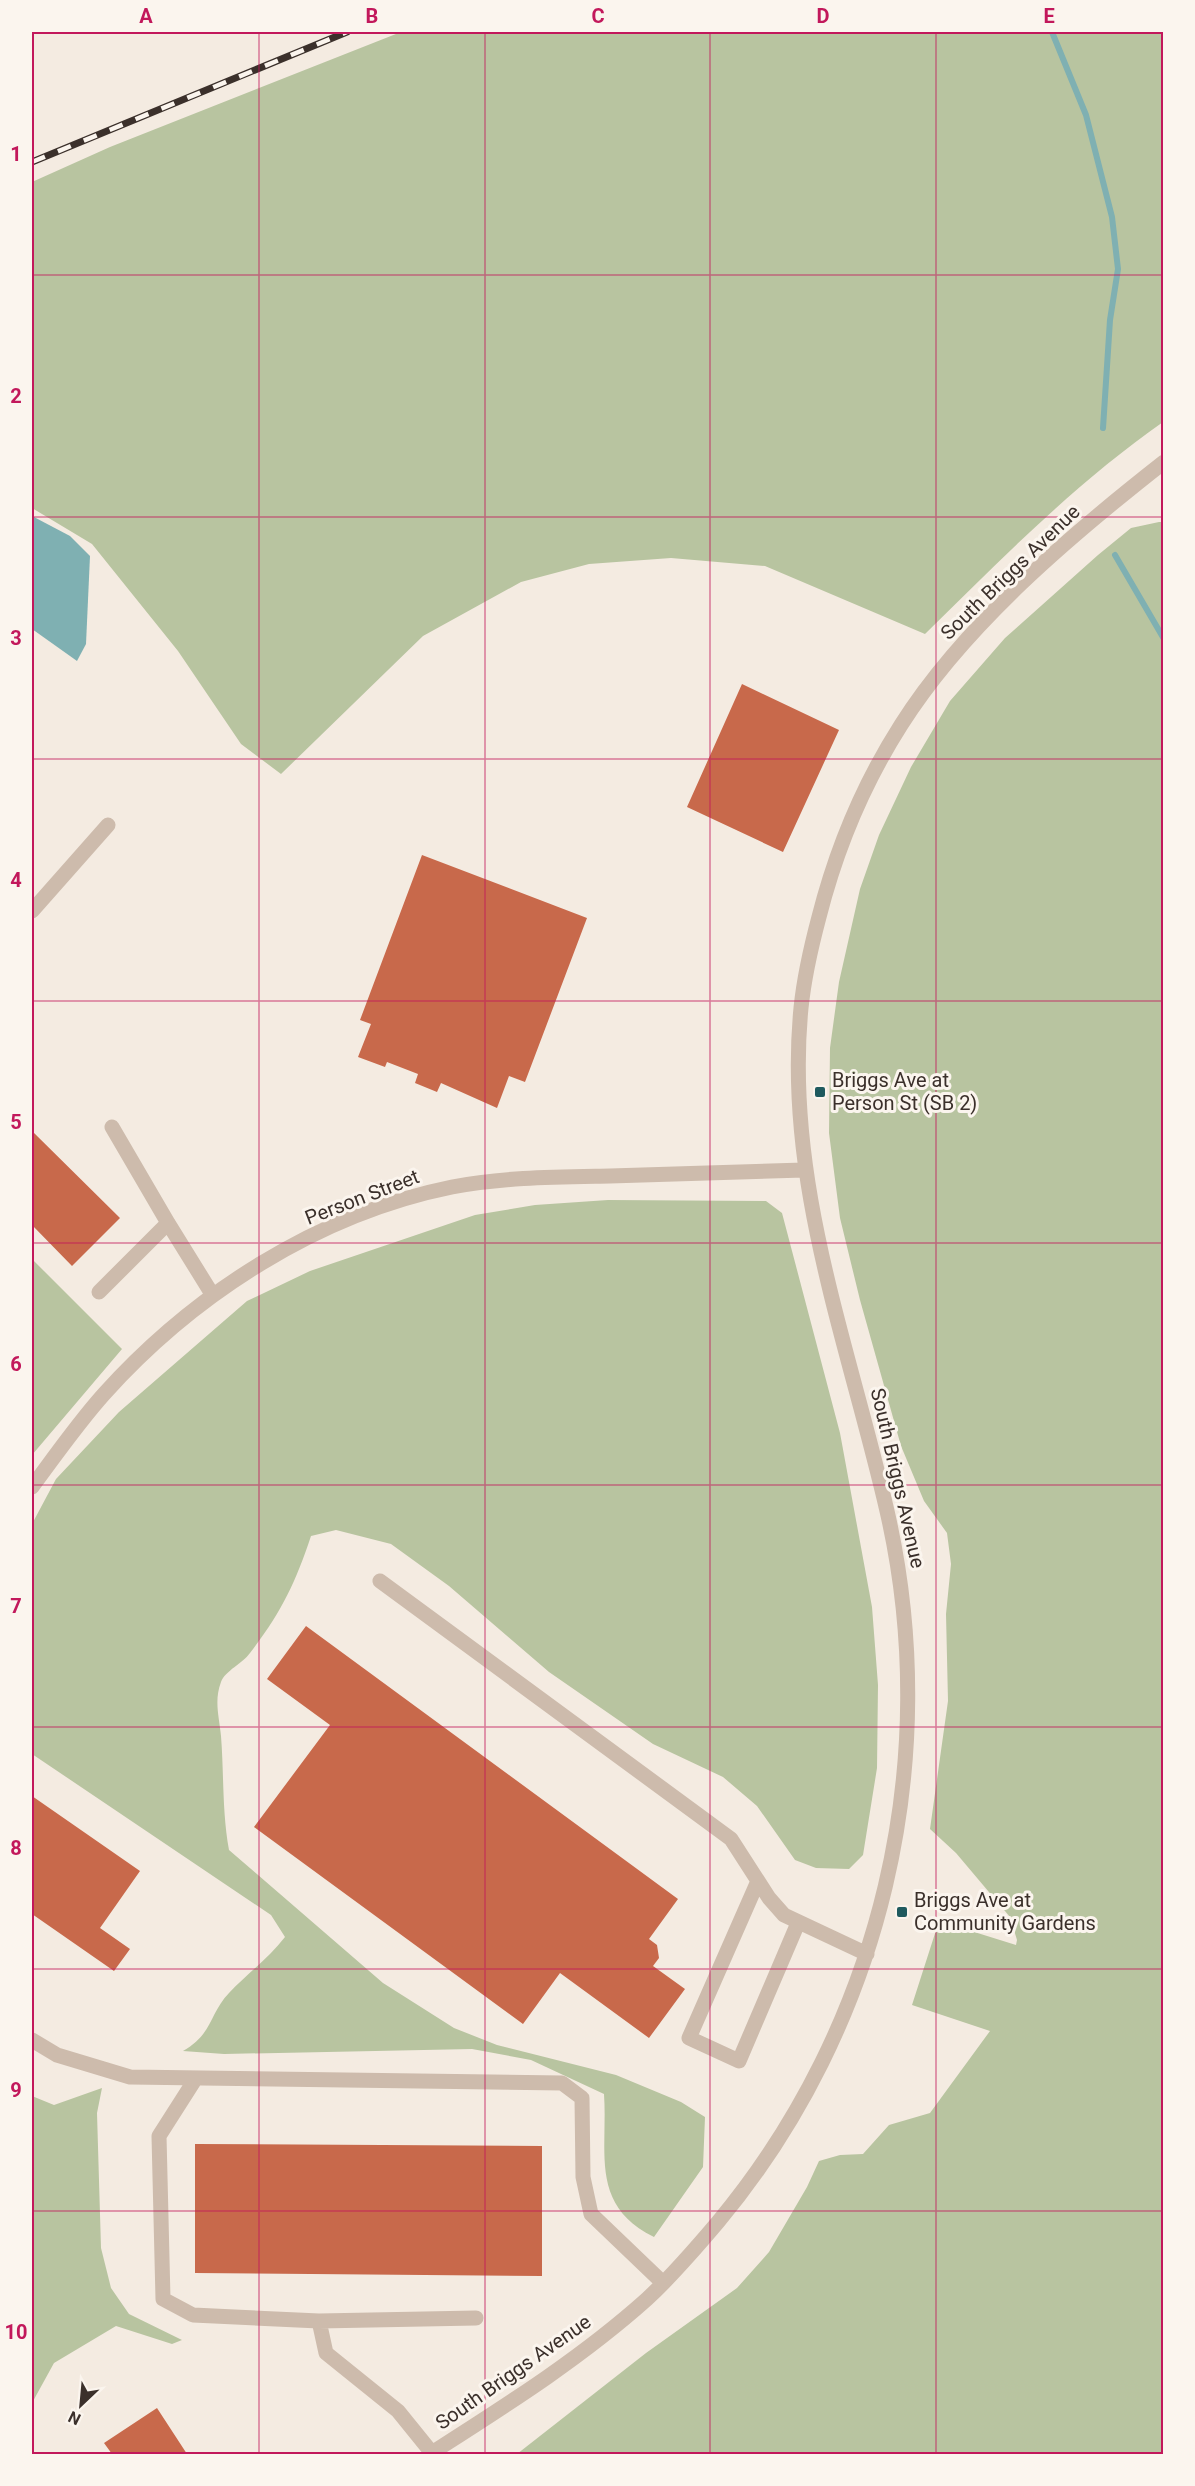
<svg xmlns="http://www.w3.org/2000/svg" width="1195" height="2486" font-family="Roboto,sans-serif">
<style>
.green{fill:#b8c4a0}
.water{fill:#7fb0b2}
.lines{fill:none;stroke-linecap:round;stroke-linejoin:round}
.stream{stroke:#7fb0b2;stroke-width:6}
.building{fill:#c8694b}
.minor{stroke:#cdbbac;stroke-width:15}
.rail-casing{stroke:#3b302b;stroke-width:7}
.rail{stroke:#fbf5ee;stroke-width:4.5;stroke-dasharray:14;stroke-linecap:butt}
.grid{fill:none;stroke:#c2185b;stroke-width:1.5;stroke-opacity:0.55}
.poi-dot{fill:#1f5a5e;stroke:#fbf5ee;stroke-width:2}
.labels{text-anchor:middle;stroke-width:6;stroke-linejoin:round;paint-order:stroke}
.street-label{font-size:20px;fill:#3b302b;stroke:#fbf5ee}
.poi-label{font-size:20px;fill:#3b302b;stroke:#fbf5ee;text-anchor:start}
.neatline{fill:none;stroke:#c2185b;stroke-width:2}
.grid-label{font-size:20px;text-anchor:middle;font-weight:bold;fill:#c2185b}
</style>
<rect width="100%" height="100%" fill="#f4ebe1"/>
<path class="green" d="M401 32H1163V422C1076 483 1001 559 925 634L765 566 671 558 589 564 521 582 423 636 281 774 241 744 178 651 92 544 32 508V182L110 147Z
M1159 522H1164L1163 2454H517L646 2353 737 2288 769 2252 807 2187 819 2161 840 2155 863 2154 889 2125 930 2113 990 2031 912 2005 939 1921 1016 1945 1017 1940 1010 1917 956 1853 930 1829 948 1701 946 1614 951 1564 947 1533 924 1501 901 1446 860 1300 840 1218 829 1133 830 1048 839 982 860 889 879 835 911 767 950 701 1005 638 1098 555 1131 528Z
M608 1200 766 1201 782 1213 840 1433 872 1607 878 1685 877 1768 863 1855 849 1869 816 1868 795 1860 757 1806 723 1777 653 1744 549 1672 449 1586 391 1544 336 1530 311 1536C295 1584 281 1613 250 1653 243 1663 225 1671 221 1682 214 1701 219 1716 221 1736 224 1774 222 1812 229 1850L383 1983 454 2028 497 2045 616 2075 681 2102 705 2117 703 2167 654 2237C589 2205 608 2152 604 2094L531 2060 472 2049 224 2054 183 2051C213 2034 209 2014 229 1993 247 1974 269 1958 285 1937L271 1915 32 1754V1524L56 1479 119 1412 247 1301 310 1271 475 1215 535 1205Z
M32 1259 122 1349 32 1455Z
M102 2088 97 2113 101 2248 111 2288 129 2314 182 2340 172 2344 116 2326 54 2363 32 2403V2096L54 2105Z"/>
<path class="water" d="M32 516 70 536 90 556 86 644 77 661 32 629Z"/>
<g class="lines">
<path class="stream" d="M1052 32 1086 115 1112 217 1118 269 1110 320 1103 428
M1115 555 1164 639"/>
</g>
<path class="building" d="M742 684 839 730 783 852 687 807Z
M422 855 587 918 525 1082 509 1076 497 1108 441 1083 437 1092 415 1083 418 1074 387 1062 385 1067 358 1057 371 1024 360 1020Z
M32 1131 120 1218 72 1266 32 1225Z
M306 1626 678 1899 649 1939 657 1945 659 1958 653 1966 685 1989 649 2038 560 1973 523 2024 254 1827 330 1725 267 1679Z
M32 1796 140 1871 100 1928 130 1949 114 1971 32 1914Z
M195 2144 542 2146V2276L195 2273Z
M157 2408 187 2454H112L104 2443Z"/>
<g class="lines">
<path class="minor" d="M32 911 108 825
M112 1127 168 1223 212 1294
M99 1292 168 1223
M32 1487C55 1456 78 1423 104 1394 194 1294 318 1214 452 1187 504 1177 557 1177 610 1176 675 1174 739 1172 804 1170
M380 1581 731 1839 769 1898 784 1915 867 1954
M758 1881 689 2038 739 2061 798 1923
M32 2040 57 2055 130 2077 562 2083 582 2098 583 2177 591 2214 663 2283
M196 2078 159 2136 163 2299 193 2315 319 2321 326 2353 398 2411 432 2453
M319 2321 476 2318
M430 2454C505 2406 580 2359 647 2299 673 2275 696 2248 718 2222 882 2025 944 1760 887 1511 849 1345 784 1181 801 1008 804 978 811 947 819 917 836 850 864 783 901 725 964 625 1071 535 1164 462"/>
<defs>
<path id="rail" d="M32 162 347 32"/>
</defs>
<use href="#rail" class="rail-casing"/>
<use href="#rail" class="rail"/>
</g>
<path class="grid" d="M259 32V2454M485 32V2454M710 32V2454M936 32V2454M32 275H1164M32 517H1164M32 759H1164M32 1001H1164M32 1243H1164M32 1485H1164M32 1727H1164M32 1969H1164M32 2211H1164"/>
<g class="poi-dot">
<rect x="814" y="1086" width="12" height="12" rx="3"/>
<rect x="896" y="1906" width="12" height="12" rx="3"/>
</g>
<g class="labels">
<g class="street-label">
<text transform="translate(1010 572) rotate(-44)" y="7">South Briggs Avenue</text>
<text transform="translate(362 1197) rotate(-21)" y="7">Person Street</text>
<text transform="translate(898 1478) rotate(77)" y="7">South Briggs Avenue</text>
<text transform="translate(513 2372) rotate(-35)" y="7">South Briggs Avenue</text>
</g>
<g class="poi-label">
<text x="832" y="1087">Briggs Ave at<tspan x="832" dy="23">Person St (SB 2)</tspan></text>
<text x="914" y="1907">Briggs Ave at<tspan x="914" dy="23">Community Gardens</tspan></text>
</g>
</g>
<rect width="1195" height="2486" fill="none" stroke="#fbf5ee" stroke-width="66"/>
<g transform="translate(81 2405) rotate(206)" stroke="#fbf5ee" stroke-width="4.5" paint-order="stroke">
<path d="M0-4.5L10 22L0 15L-10 22Z" fill="#3b302b"/>
<text y="-9" font-size="16" font-weight="bold" text-anchor="middle" fill="#3b302b">N</text>
</g>
<rect x="33" y="33" width="1129" height="2420" class="neatline"/>
<g class="grid-label">
<text x="146" y="23">A</text>
<text x="372" y="23">B</text>
<text x="598" y="23">C</text>
<text x="823" y="23">D</text>
<text x="1049" y="23">E</text>
<text x="16" y="161">1</text>
<text x="16" y="403">2</text>
<text x="16" y="645">3</text>
<text x="16" y="887">4</text>
<text x="16" y="1129">5</text>
<text x="16" y="1371">6</text>
<text x="16" y="1613">7</text>
<text x="16" y="1855">8</text>
<text x="16" y="2097">9</text>
<text x="16" y="2339">10</text>
</g>
</svg>
